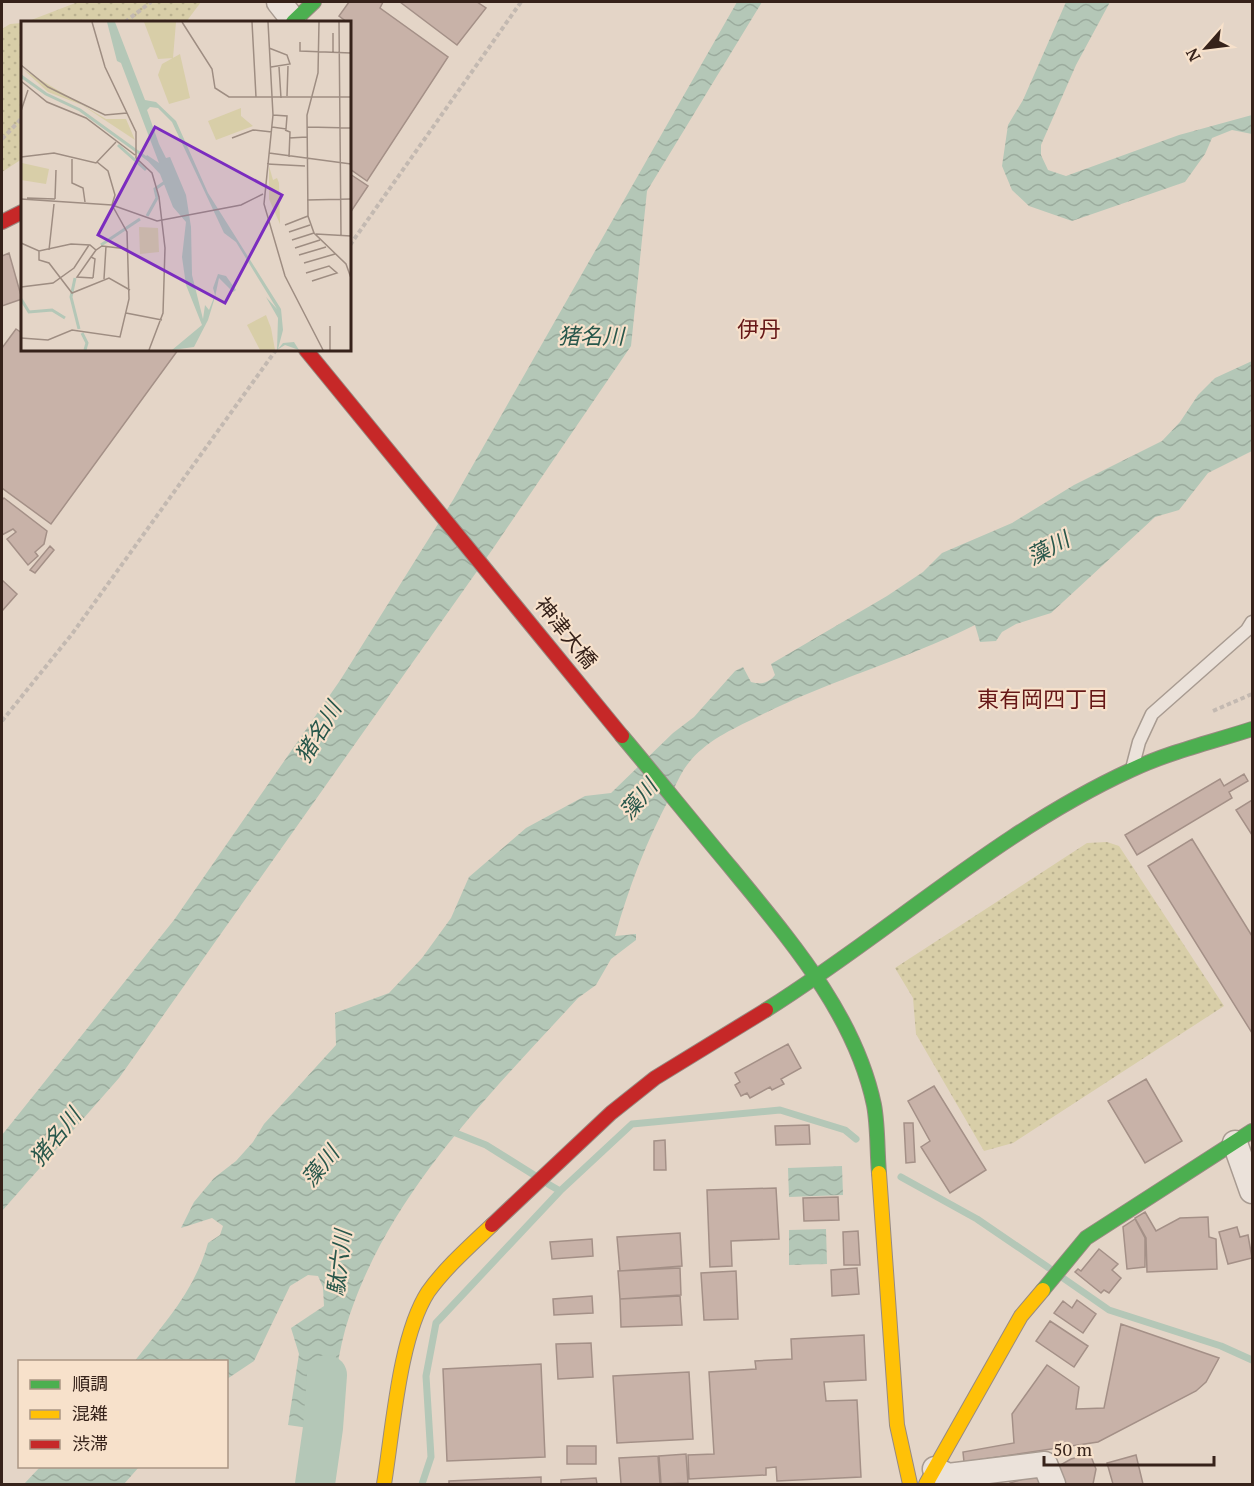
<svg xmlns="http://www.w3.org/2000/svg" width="1254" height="1486" font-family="'PT Serif','Noto Sans JP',serif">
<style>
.park{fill:url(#park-dots)}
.water{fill:url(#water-waves)}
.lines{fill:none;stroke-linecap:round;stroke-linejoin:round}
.stream{stroke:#b4c7b7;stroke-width:7}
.river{stroke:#b4c7b7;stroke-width:40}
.building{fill:#c8b2a8;stroke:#a49087;stroke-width:1.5}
.lane-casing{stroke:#a89b91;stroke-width:15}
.street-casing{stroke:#a89b91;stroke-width:27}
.fast-casing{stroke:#988a81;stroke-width:16}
.slow-casing{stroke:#988a81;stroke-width:16}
.jam-casing{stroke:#988a81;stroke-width:16}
.path{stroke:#c3b9b1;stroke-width:4;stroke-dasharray:4.5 3;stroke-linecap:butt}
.lane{stroke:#ebe2da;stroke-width:12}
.street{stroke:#ebe2da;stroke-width:24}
.fast{stroke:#4caf50;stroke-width:14}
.slow{stroke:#ffc107;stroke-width:14}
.jam{stroke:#c62828;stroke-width:14}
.labels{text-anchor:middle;stroke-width:4.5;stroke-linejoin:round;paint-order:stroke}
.street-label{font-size:21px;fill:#36221a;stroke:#f7e1cb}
.neighbourhood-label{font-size:22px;fill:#661717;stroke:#f7e1cb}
.water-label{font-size:22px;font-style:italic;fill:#28574b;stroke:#f7e1cb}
.inset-river{fill:none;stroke:#b4c7b7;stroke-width:3}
.inset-road{fill:none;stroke:#9e8d82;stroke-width:1.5}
.view{fill:#7b2cbf;fill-opacity:0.15;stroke:#7b2cbf;stroke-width:3}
.inset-edge{fill:none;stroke:#36221a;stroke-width:3}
</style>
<defs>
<pattern id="park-dots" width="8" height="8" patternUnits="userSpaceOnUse" patternTransform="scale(1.5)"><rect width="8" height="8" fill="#d8cea8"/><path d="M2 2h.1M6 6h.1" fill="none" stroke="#bab190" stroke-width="1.8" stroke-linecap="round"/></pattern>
<pattern id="water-waves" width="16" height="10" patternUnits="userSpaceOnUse" patternTransform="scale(1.5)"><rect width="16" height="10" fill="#b4c7b7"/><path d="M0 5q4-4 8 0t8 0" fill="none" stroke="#9bab9d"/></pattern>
</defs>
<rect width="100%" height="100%" fill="#e4d5c7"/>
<path class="park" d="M78 2H201L186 22H26Z
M22 23V159L2 172V29L10 24Z
M1107 842 1119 846 1224 1006 1013 1143 984 1151 916 1034 913 998 895 968 1087 843Z"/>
<path class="water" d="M737 2H762L647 191 631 346 492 550 119 1078 2 1211V1135L174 920 341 679 453 500Z
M1066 2H1110L1076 65 1041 145V155L1048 170 1066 176 1179 135 1252 115V134L1232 130 1212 138 1205 154 1185 182 1072 221 1029 206 1012 190 1002 166 1008 125 1023 100Z
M1252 361V451L1208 473 1179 510 1155 517 1051 613 1016 624 1002 632 996 641 980 642 975 625C905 660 828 681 757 717 731 730 705 741 687 765 680 774 675 787 670 797 646 842 629 887 615 936L636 934V940L611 959 596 985 578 998C491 1093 392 1190 350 1314 337 1351 334 1392 329 1431L288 1425 299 1354 291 1328 324 1306 323 1287 318 1276 308 1275 290 1286 254 1361 227 1379 226 1362H134C165 1322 194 1292 208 1243L220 1235 223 1226 212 1218 181 1228 194 1202 214 1178 236 1161 253 1142 264 1124 336 1045 335 1013 389 993 422 958 451 918 469 877 526 828 585 796 611 793 673 733 694 717 735 671 743 667 751 682C761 685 769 683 775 675L771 664 887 596 923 572 942 553 1012 523 1074 485 1162 441 1180 422 1198 395 1215 378Z
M842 1166 843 1195 789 1197 788 1168Z
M826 1229 827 1264 789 1265V1230Z
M40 1467V1466L139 1467 124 1484H24Z"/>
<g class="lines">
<path class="stream" d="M448 1130 486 1145 534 1175
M901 1177 977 1219 1049 1268
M548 1184 560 1191 632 1124 780 1110 845 1130 856 1139
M1063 1278 1109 1310 1221 1346 1252 1360
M422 1484 431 1457 426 1376 436 1323 560 1191"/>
<path class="river" d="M315 1484 323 1428 327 1375"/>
</g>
<path class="building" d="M349 2H383L380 8 448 57 367 181 350 169 351 25 339 16Z
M400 2H477L486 8 457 45Z
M350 174 368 186 350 213Z
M9 253 22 299 2 306V256Z
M16 329 22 333V350H178L51 524 2 488V348Z
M4 498 47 531 44 544 35 552 38 556 28 565 7 539 16 532 13 529 2 535V500Z
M50 546 54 550 35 573 30 570Z
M2 580 17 594 2 611Z
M1244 774 1248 781 1229 792 1232 798 1137 855 1125 835 1220 779 1224 786Z
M1252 800V835L1236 810Z
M1192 839 1252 936V1033L1148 866Z
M788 1044 801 1068 781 1079 784 1084 772 1090 770 1087 750 1098 747 1093 741 1096 735 1085 740 1082 735 1073Z
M1146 1079 1182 1141 1145 1163 1108 1101Z
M934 1086 986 1170 950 1193 921 1147 930 1141 908 1101Z
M904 1123H913L915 1162 906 1163Z
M809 1125 810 1144 776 1145 775 1126Z
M665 1140 666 1170H654V1141Z
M776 1188 779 1239 731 1241 732 1266 710 1267 707 1190Z
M838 1197 839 1220 804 1221 803 1198Z
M1145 1212 1156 1231 1180 1218 1208 1217 1209 1237 1216 1239 1217 1269 1147 1272 1146 1238 1135 1218Z
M1135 1219 1145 1238V1267L1127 1269 1123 1227Z
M1237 1227 1240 1237 1248 1235 1252 1258 1228 1264 1219 1232Z
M858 1231 860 1265H844L843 1232Z
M680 1233 682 1266 620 1271 617 1237Z
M592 1239 593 1256 552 1259 550 1242Z
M1099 1249 1118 1264 1112 1270 1121 1278 1109 1293 1104 1290 1101 1293 1075 1272 1078 1269 1081 1271Z
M680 1268 681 1295 620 1299 618 1271Z
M857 1268 859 1294 832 1296 831 1270Z
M736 1271 738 1319 704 1320 701 1273Z
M592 1296 593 1313 554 1315 553 1299Z
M680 1296 682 1325 621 1327 620 1299Z
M1077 1300 1096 1314 1083 1333 1054 1313 1063 1301 1072 1308Z
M1050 1321 1088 1346 1074 1367 1036 1341Z
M1121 1324 1219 1358 1206 1382 1196 1391 1098 1442 964 1462 963 1452 1014 1443 1012 1414 1047 1365 1079 1387 1076 1409 1104 1408Z
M864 1335 866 1380 824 1382 826 1401 857 1400 861 1477 777 1481 776 1467 766 1468V1475L689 1479 688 1455 714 1454 709 1372 756 1369 755 1361 792 1359 791 1339Z
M591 1343 593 1377 558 1379 556 1344Z
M541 1364 545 1457 447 1461 443 1369Z
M689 1372 693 1439 617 1443 613 1376Z
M567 1446H596V1464H567Z
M686 1454 688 1483 661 1484 659 1456Z
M1090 1454 1096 1469 1093 1484H1061L1055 1468 1071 1459Z
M1136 1455 1143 1484H1113L1107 1463Z
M658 1456 660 1484H621L619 1458Z
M1042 1473 1046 1484H1011L1010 1483Z
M541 1477V1484H449V1481Z
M596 1478 597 1484H561V1480Z"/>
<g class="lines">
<defs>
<path id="lane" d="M1133 765 1139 742 1152 714 1247 630 1252 622"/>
<path id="street" d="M279 2 294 21
M1235 1143 1252 1191
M935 1469 948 1476 1045 1464 1053 1484"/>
<path id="fast" d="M293 22 314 2
M622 736C659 780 695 825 732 869 789 939 855 1014 874 1105 878 1126 877 1151 879 1173
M766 1010C889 933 998 831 1131 770 1169 752 1212 742 1252 729
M1043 1290 1086 1238 1252 1131"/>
<path id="slow" d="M879 1173 897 1425 910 1484
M384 1484C393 1430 399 1337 428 1292 445 1268 471 1245 492 1225
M926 1484 1021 1316 1043 1290"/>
<path id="jam" d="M2 222 22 212
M306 350 622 736
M492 1225 611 1113 655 1078 766 1010"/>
</defs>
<use href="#lane" class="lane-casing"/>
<use href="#street" class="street-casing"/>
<use href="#fast" class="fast-casing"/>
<use href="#slow" class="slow-casing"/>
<use href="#jam" class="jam-casing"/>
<path class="path" d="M125 22 151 2
M2 139 22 118
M350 245 521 2
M1213 711 1252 694
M2 721 72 634 276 350"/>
<use href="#lane" class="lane"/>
<use href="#street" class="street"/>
<use href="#fast" class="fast"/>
<use href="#slow" class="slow"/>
<use href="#jam" class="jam"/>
</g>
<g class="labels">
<g class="street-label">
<text transform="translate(566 633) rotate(51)" y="7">神津大橋</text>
</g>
<g class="neighbourhood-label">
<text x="759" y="337">伊丹</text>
<text x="1043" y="707">東有岡四丁目</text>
</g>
<g class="water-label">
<text x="591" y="344">猪名川</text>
<text transform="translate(1048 548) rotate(-28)" y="8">藻川</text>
<text transform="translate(318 732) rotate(-59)" y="8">猪名川</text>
<text transform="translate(638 799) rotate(-50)" y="8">藻川</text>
<text transform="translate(55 1137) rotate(-51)" y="8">猪名川</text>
<text transform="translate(320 1166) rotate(-51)" y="8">藻川</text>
<text transform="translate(339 1263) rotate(-83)" y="8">駄六川</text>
</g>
</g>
<g transform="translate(21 21)">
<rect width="330" height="330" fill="#e4d5c7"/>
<path d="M245 294 250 307 254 329H239L226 304Z" fill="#d8cea8"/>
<path d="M123 1H155L152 37 137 38ZM159 33 169 77 148 83 137 54 141 43ZM3 49 85 98H105L114 119 61 84 27 71ZM248 145 252 159 256 157 258 162 259 203 248 178ZM118 206 137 207 138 231 119 233Z" fill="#d8cea8"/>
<path d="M220 87V95L232 105 195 119 187 100ZM0 138 1 142 28 148 25 163 0 159Z" fill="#d8cea8"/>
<path d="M86 1H94L124 79 135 81 155 100 187 172 260 288 262 309 257 328 262 322 273 321 278 329 264 324 256 329 257 297 245 276 256 288 215 221 203 212 151 101 137 87 129 86 126 89 138 123 145 137 149 136 165 174 170 206 171 254 182 298 184 284 188 289 194 274 192 267 197 253 205 255 215 269 212 271 198 257 194 276 187 299 173 326 151 329 181 304 165 264 161 236 165 201 152 186 139 153 124 137 126 134 138 142 100 42 96 40Z" fill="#b4c7b7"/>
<path class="inset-river" d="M0 55 25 73 59 89 128 139M97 124 125 149M126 195 136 177 134 168 144 161M80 224 119 198M54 257 50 276 58 308M0 278 8 291 31 289 44 297M61 312 66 322 64 329"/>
<path class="inset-road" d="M71 1 84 46 115 111V137L131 152 138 176 144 227 142 292 128 329M161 1 191 48 194 67 208 76H330M231 1 235 76M247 1 252 94 243 183 264 255 302 329M298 1 297 52 286 94 287 195 293 212 325 243 330 257M318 1 320 214M312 12V32M279 21V30L330 32M248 27 266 34 269 43 250 46M0 44 27 66 84 94 106 92M258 46 260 77M0 60 26 81 65 97 114 134M266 75 267 45M0 90 7 69M251 106 265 108 266 95 252 94M286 106 330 107M264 109 269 111 268 136M211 117 232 109 251 111M268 117 286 116M248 132 330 143M0 136 33 132 75 142 95 121M51 138V162L62 167 64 181M246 143 284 145M6 177 34 178M0 178 91 184 136 200 220 184 242 173M34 178 35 149M286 179 330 178M264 204 287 195M268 211 289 204M295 213 330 215M271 219 293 212M0 222 18 230 50 223 69 224 75 229 81 225 107 228M274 227 299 219M28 229 33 183M18 230V239L28 242 51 272 88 257 109 269M278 234 305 226M70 236 56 256 72 257M283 242 314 233M285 252 308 245 316 252 291 260M72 257 74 238 70 236 75 229M83 258 85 225M0 266 32 262 53 247 68 224M105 292 141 299M309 305V329M0 317 27 319 51 309 99 316 108 278 106 211 91 184 94 174 87 150 76 141"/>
<path class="view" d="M134 106 261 174 204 282 77 214Z"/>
<rect width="330" height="330" class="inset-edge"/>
</g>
<rect width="1254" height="1486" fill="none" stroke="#36221a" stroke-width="6"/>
<rect x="18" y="1360" width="210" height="108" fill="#f7e1cb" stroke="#aa9584" stroke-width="1.5"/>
<rect x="30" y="1380" width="30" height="9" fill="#4caf50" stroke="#aa9584" stroke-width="1.5"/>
<text x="72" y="1390" font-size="18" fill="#36221a">順調</text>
<rect x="30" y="1410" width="30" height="9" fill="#ffc107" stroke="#aa9584" stroke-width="1.5"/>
<text x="72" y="1420" font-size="18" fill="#36221a">混雑</text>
<rect x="30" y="1440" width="30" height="9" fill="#c62828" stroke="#aa9584" stroke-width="1.5"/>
<text x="72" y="1450" font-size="18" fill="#36221a">渋滞</text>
<g transform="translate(1206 48) rotate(242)" stroke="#f7e1cb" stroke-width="4.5" paint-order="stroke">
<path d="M0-4.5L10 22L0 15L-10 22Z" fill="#36221a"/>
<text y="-9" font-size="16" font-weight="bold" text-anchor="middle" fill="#36221a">N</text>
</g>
<path d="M1044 1456v9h170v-9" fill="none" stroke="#36221a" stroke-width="3"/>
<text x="1053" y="1456" font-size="18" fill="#36221a" stroke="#f7e1cb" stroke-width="4.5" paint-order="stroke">50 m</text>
</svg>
